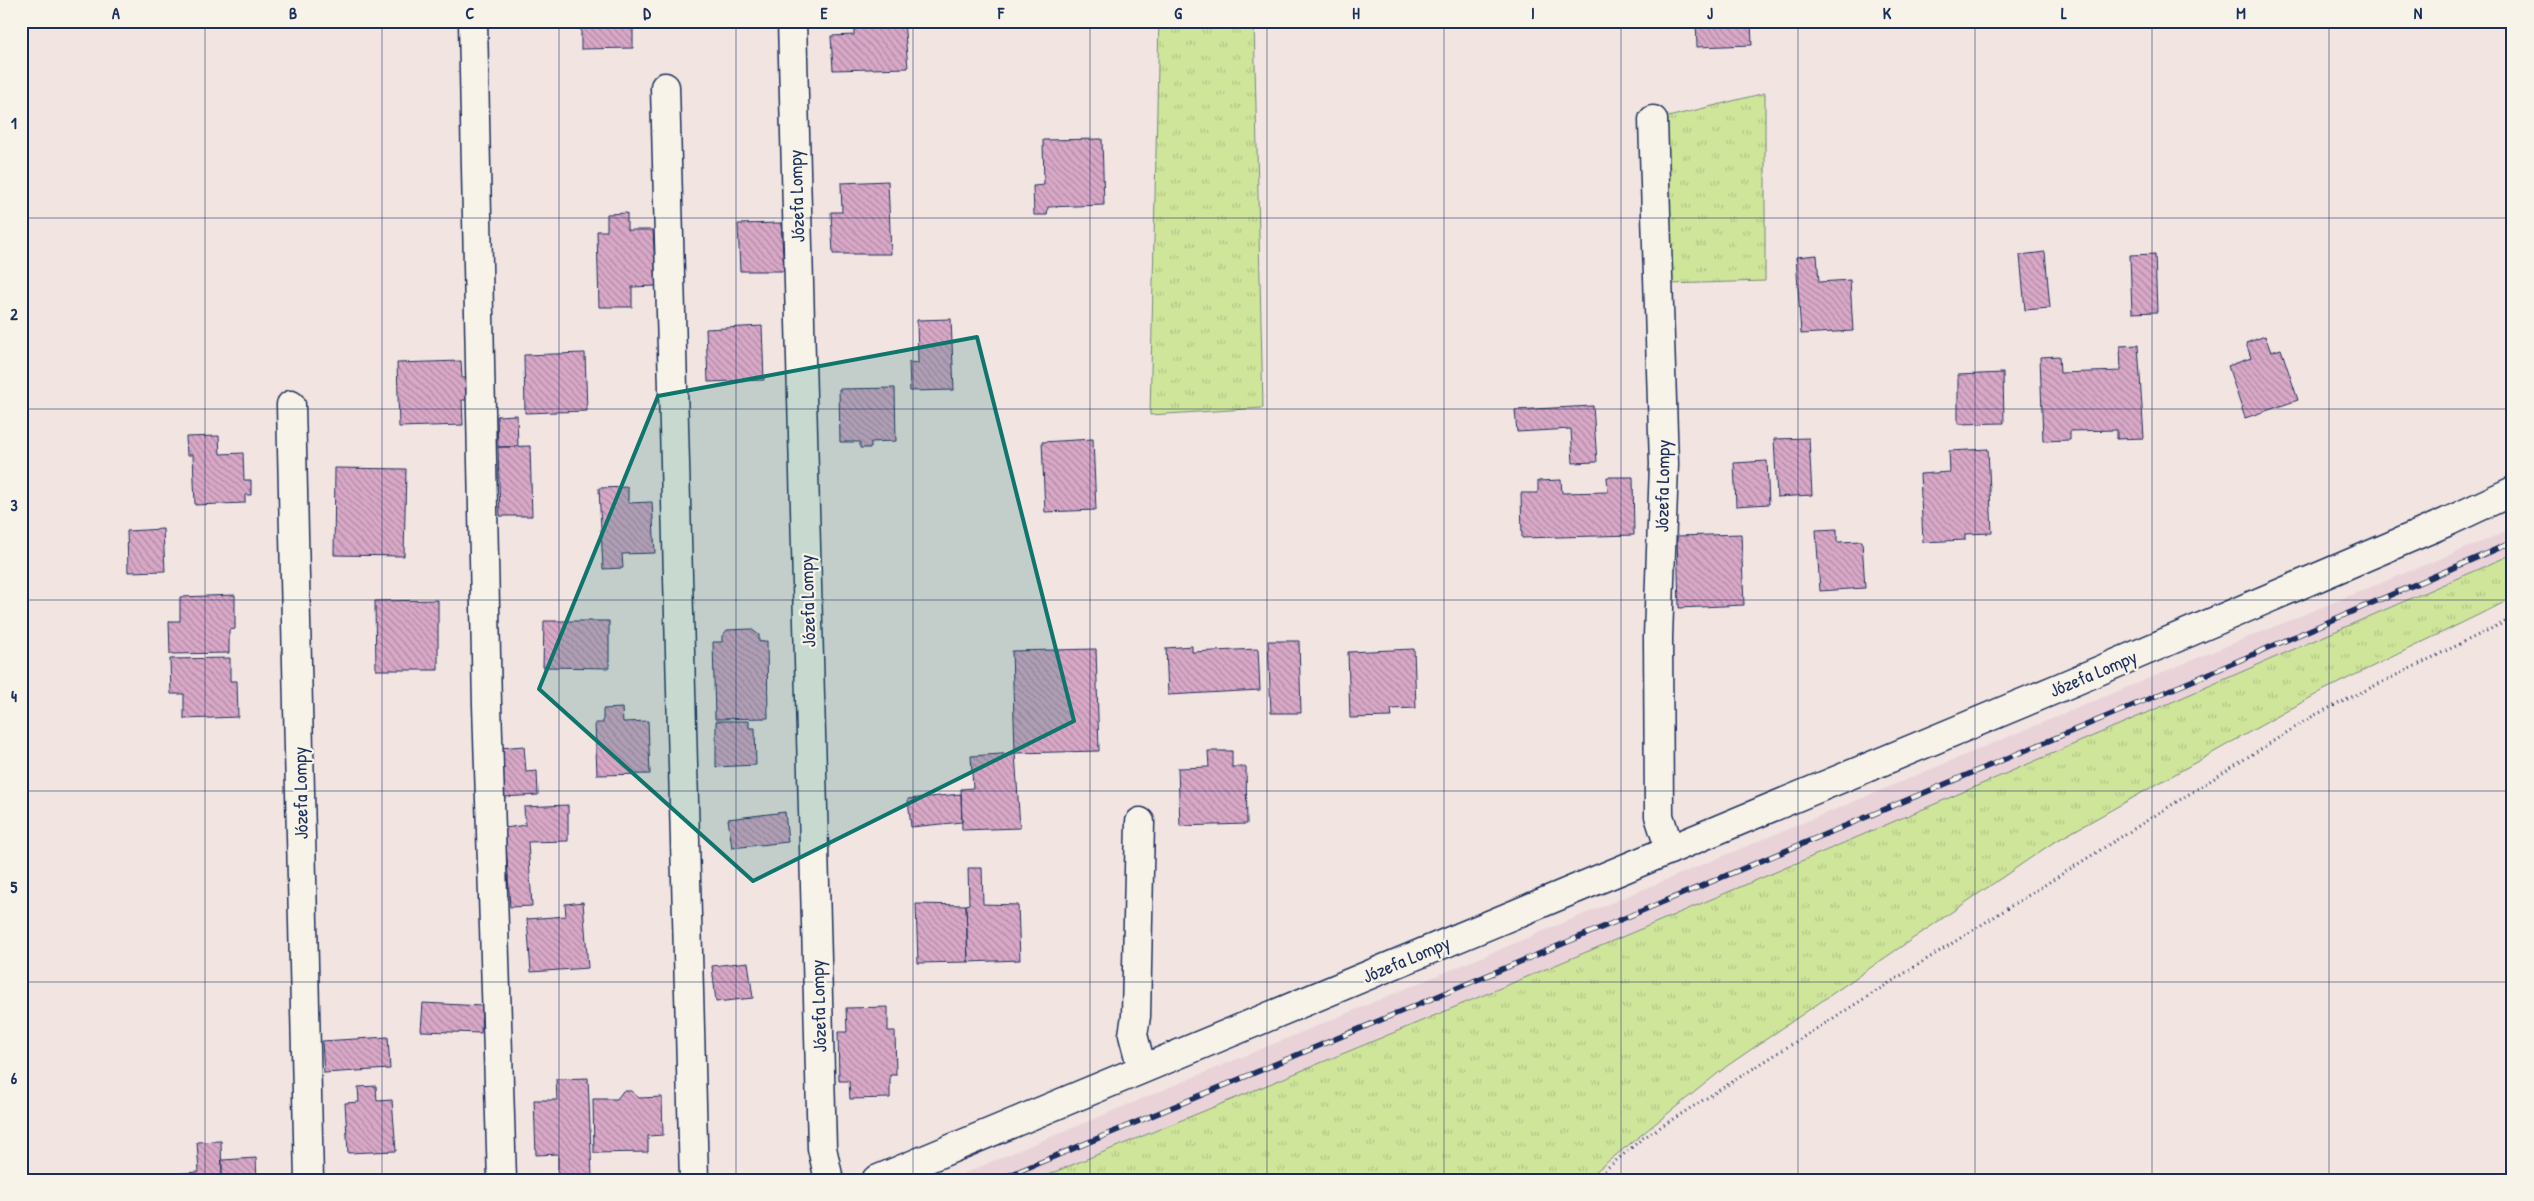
<svg xmlns="http://www.w3.org/2000/svg" width="2534" height="1201" font-family="'Patrick Hand',sans-serif">
<style>
.built{fill:#ead2d9}
.grass{fill:url(#grass-tufts);stroke:#758a7c}
.building{fill:url(#building-back-hatch);stroke:#1b2f5e}
.lines{fill:none;stroke-linecap:round;stroke-linejoin:round}
.street-casing{stroke:#1b2f5e;stroke-width:31}
.path{stroke:#1b2f5e;stroke-width:3;stroke-dasharray:1 4;stroke-linecap:butt}
.street{stroke:#f7f3e8;stroke-width:28}
.rail-casing{stroke:#1b2f5e;stroke-width:5.5}
.rail{stroke:#f7f3e8;stroke-width:4;stroke-dasharray:11;stroke-linecap:butt}
.marked{fill:#0f766e;fill-opacity:0.2;stroke:#0f766e;stroke-width:4;stroke-linejoin:round}
.grid{fill:none;stroke:#1b2f5e;stroke-width:1;stroke-opacity:0.55}
.labels{text-anchor:middle;stroke-width:4.5;stroke-linejoin:round;paint-order:stroke}
.street-label{font-size:19px;fill:#1b2f5e;stroke:#f7f3e8}
.neatline{fill:none;stroke:#1b2f5e;stroke-width:2}
.grid-label{font-size:16px;text-anchor:middle;font-weight:bold;fill:#1b2f5e}
</style>
<defs>
<pattern id="grass-tufts" width="24" height="20" patternUnits="userSpaceOnUse" patternTransform="scale(1.25)"><rect width="24" height="20" fill="#cfe59a"/><path d="M3 7l-1-3M5 7V3M7 7l1-3M15 17l-1-3M17 17v-4M19 17l1-3" fill="none" stroke="#b1c587"/></pattern>
<pattern id="building-back-hatch" width="6" height="6" patternUnits="userSpaceOnUse" patternTransform="scale(1.25)"><rect width="6" height="6" fill="#d9a8c7"/><path d="M-1 5l2 2M0 0l6 6M5-1l2 2" fill="none" stroke="#af89a5"/></pattern>
</defs>
<rect width="100%" height="100%" fill="#f1e4e1"/>
<filter id="ink" filterUnits="userSpaceOnUse"><feTurbulence type="fractalNoise" baseFrequency=".02" numOctaves="2"/><feDisplacementMap in="SourceGraphic" scale="10" xChannelSelector="R" yChannelSelector="G"/><feConvolveMatrix kernelMatrix="1 2 1 2 8 2 1 2 1" color-interpolation-filters="sRGB"/></filter>
<g filter="url(#ink)">
<path class="built" d="M2513 529V554L1973 790 1265 1087 1035 1180H948L2166 671Z"/>
<path class="grass" d="M1159 21H1254L1263 408 1150 415Z
M1765 93V281L1668 284 1664 118Z
M2513 554V598L2324 690 2051 844 1727 1066 1585 1180H1035C1531 979 2022 768 2513 554Z"/>
<path class="building" d="M581 21H633V48L581 49Z
M845 21H904L908 68 833 70 831 36 854 35V23L845 24Z
M1696 21H1761L1751 22 1752 45 1697 47Z
M1102 139 1104 205 1048 207 1047 215H1034L1033 186 1044 185 1043 140Z
M888 181 891 254H833L831 212H842L841 183Z
M627 213V230H653L656 286 632 287V307H599L597 231H607V214Z
M781 223 784 271H740L738 224Z
M2045 252 2050 308 2025 310 2020 255Z
M2155 254 2157 312 2132 313 2130 255Z
M1817 255 1819 282 1850 280 1853 331 1801 334 1796 257Z
M951 319 954 390 910 391 909 362 918 363 917 320Z
M762 326 764 380 708 382 706 329Z
M2265 336 2271 352 2281 349 2298 400 2245 418 2228 366 2251 358 2246 343Z
M2138 345 2144 438 2117 439V430L2070 431V440L2043 441 2040 357 2059 356 2060 373 2121 371 2120 346Z
M585 353 587 411 525 413 524 355Z
M461 361 462 378H474L475 400H462L463 425 399 427 397 363Z
M2003 373 2004 423 1958 424V375Z
M895 388 896 441 871 442V448H860V442H840L839 389Z
M1593 406 1597 462 1573 463 1571 429 1517 432 1515 410Z
M517 415 518 447H498L497 416Z
M219 436 220 454 243 453 244 480H251V495H245V503L195 505 193 455H187L186 437Z
M1809 438 1812 495 1777 497 1774 439Z
M1093 439 1096 510 1045 512 1042 442Z
M530 446 532 516H500L498 447Z
M1988 449 1992 533 1965 534V540L1923 542 1920 474 1950 472 1949 451Z
M1767 461 1769 504 1736 506 1734 463Z
M335 468 406 469 404 556 334 555Z
M1607 477H1633L1634 535 1522 538 1521 493H1538V481L1561 480 1562 493 1608 492Z
M628 487V503L652 502 655 553 622 554 623 568 603 569 599 488Z
M163 529 165 571 128 572 127 531Z
M1837 529V542L1862 541 1865 588 1820 591 1816 530Z
M1741 534 1744 605 1679 608 1677 536Z
M235 595V629L229 630V653L170 654 169 621H180V597Z
M438 600V670H376L375 601Z
M544 621H609V668L543 667Z
M751 629 759 635V642L767 641 768 718 715 719 713 642H722V636L727 630Z
M1268 641H1299L1301 713H1271Z
M1192 646V652L1258 649 1260 690 1168 695 1166 648Z
M1096 649 1099 751 1015 753 1012 651Z
M1414 649 1416 708 1391 709 1392 717 1350 718 1348 652Z
M230 658V681H237L238 717 184 719V694H171L170 659Z
M622 708 623 722 648 721 650 774 597 775 595 723H603V709Z
M716 721H749V728H755L756 765 716 767Z
M524 746 526 772 537 771 538 795 502 797 499 748Z
M1208 751H1232V767H1246L1247 824 1180 826 1178 768 1209 767Z
M1015 753 1020 828 962 830 961 789 973 788 971 756Z
M961 794 962 822 911 827 908 799Z
M568 805V841L528 842 532 906 510 907 505 828 525 825 524 807Z
M785 812 788 842 732 848 728 819Z
M968 868H982L983 904 1018 905 1020 960 968 962 966 905 969 904Z
M583 902 588 968 531 972 527 919 566 916 565 904Z
M916 904 966 905 968 962 918 963Z
M748 962 753 998 716 1002 712 966Z
M423 1003 482 1006 481 1033 421 1031Z
M888 1007V1031H895L896 1075H890V1098L850 1099 849 1081H839L838 1032H847L846 1008Z
M388 1037 390 1069 324 1073 322 1041Z
M588 1078 592 1177 558 1178V1154L536 1155 534 1100H557L556 1079Z
M376 1086 377 1101 392 1100 396 1151 348 1153 345 1103 359 1102 358 1087Z
M623 1091H631L639 1098 662 1097 663 1135 648 1136V1152L594 1153 593 1099H617Z
M221 1141 222 1180H155V1175L199 1172 197 1142Z
M256 1158 257 1180H222V1160Z"/>
<g class="lines">
<defs>
<path id="street" d="M473 21 487 705 502 1180
M792 21 822 1148 829 1180
M665 87 694 1180
M1653 120 1664 464 1658 637 1659 816 1670 850
M291 405 309 1180
M1140 822 1136 1016 1133 1035 1142 1069
M876 1180 2061 687 2447 522 2513 491"/>
</defs>
<use href="#street" class="street-casing"/>
<path class="path" d="M1593 1180 1643 1138 2313 716 2513 618"/>
<use href="#street" class="street"/>
<defs>
<path id="rail" d="M998 1180 2194 680 2513 542"/>
</defs>
<use href="#rail" class="rail-casing"/>
<use href="#rail" class="rail"/>
</g>
</g>
<path class="marked" d="M977 337 1074 721 753 881 539 689 658 396Z"/>
<path class="grid" d="M205 21V1180M382 21V1180M559 21V1180M736 21V1180M913 21V1180M1090 21V1180M1267 21V1180M1444 21V1180M1621 21V1180M1798 21V1180M1975 21V1180M2152 21V1180M2329 21V1180M21 218H2513M21 409H2513M21 600H2513M21 791H2513M21 982H2513"/>
<g class="labels">
<g class="street-label">
<text transform="translate(796 196) rotate(-92)" y="7">Józefa Lompy</text>
<text transform="translate(1662 486) rotate(-89)" y="7">Józefa Lompy</text>
<text transform="translate(807 601) rotate(-92)" y="7">Józefa Lompy</text>
<text transform="translate(2093 673) rotate(-23)" y="7">Józefa Lompy</text>
<text transform="translate(300 793) rotate(-91)" y="7">Józefa Lompy</text>
<text transform="translate(1406 959) rotate(-23)" y="7">Józefa Lompy</text>
<text transform="translate(818 1006) rotate(-92)" y="7">Józefa Lompy</text>
</g>
</g>
<rect width="2534" height="1201" fill="none" stroke="#f7f3e8" stroke-width="55"/>
<rect x="28" y="28" width="2478" height="1146" class="neatline"/>
<g class="grid-label">
<text x="116" y="19">A</text>
<text x="293" y="19">B</text>
<text x="470" y="19">C</text>
<text x="647" y="19">D</text>
<text x="824" y="19">E</text>
<text x="1001" y="19">F</text>
<text x="1178" y="19">G</text>
<text x="1356" y="19">H</text>
<text x="1533" y="19">I</text>
<text x="1710" y="19">J</text>
<text x="1887" y="19">K</text>
<text x="2064" y="19">L</text>
<text x="2241" y="19">M</text>
<text x="2418" y="19">N</text>
<text x="14" y="129">1</text>
<text x="14" y="320">2</text>
<text x="14" y="511">3</text>
<text x="14" y="702">4</text>
<text x="14" y="893">5</text>
<text x="14" y="1084">6</text>
</g>
</svg>
